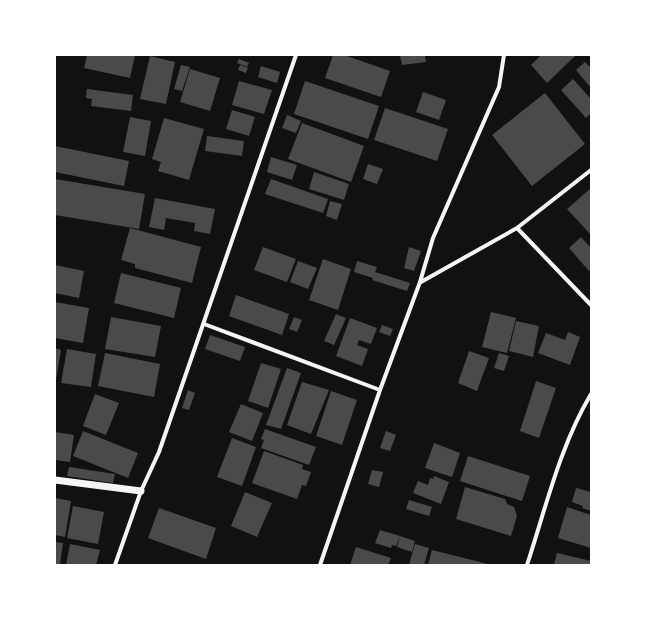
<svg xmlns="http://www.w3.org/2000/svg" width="646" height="620" font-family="'Space Grotesk',sans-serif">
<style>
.building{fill:#4a4a4a}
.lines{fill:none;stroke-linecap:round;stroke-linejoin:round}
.minor{stroke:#f5f5f5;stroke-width:4}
.tertiary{stroke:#f5f5f5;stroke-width:7}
</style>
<rect width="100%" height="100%" fill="#111"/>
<path class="building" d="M87 55H135L130 78 84 68Z
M333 55H344L390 71 381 97 325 78Z
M400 55H425L426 62 402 65Z
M541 55H573L575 56 547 83 531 65Z
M150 56 175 62 166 104 140 99Z
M239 59 249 63 247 67 237 63Z
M585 62 591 68V88L576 70Z
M181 65 190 67 182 91 174 89Z
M240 65 248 68 246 73 238 70Z
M261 66 280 72 277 83 258 77Z
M190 69 220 78 210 111 180 102Z
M573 79 591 99V113L586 118 561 90Z
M239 81 272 90 264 114 232 105Z
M305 81 379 106 368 139 294 114Z
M87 89 133 95 131 111 91 106 92 99 86 98Z
M423 92 446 100 439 120 416 112Z
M545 93 585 144 532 186 492 135Z
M385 108 448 129 437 161 374 140Z
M232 110 255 117 249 136 226 129Z
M287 115 301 121 296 133 282 128Z
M130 117 151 121 145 156 123 152Z
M164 118 204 129 189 180 158 171 161 162 152 159Z
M302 123 364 146 351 182 288 159Z
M207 136 244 141 242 156 205 151Z
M55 146 129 161 124 186 55 172Z
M271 157 297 165 292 180 267 172Z
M368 164 383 169 377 184 363 179Z
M314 172 349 184 344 200 309 189Z
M55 179 145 194 139 229 55 215Z
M271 179 328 199 323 213 265 194Z
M591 188V235L567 209Z
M155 198 215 209 210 234 194 231 195 223 166 218 164 230 149 227Z
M330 201 342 204 337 220 326 216Z
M130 228 201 247 192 283 135 268V264L121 260Z
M581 237 591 248V269L589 271 569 248Z
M263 247 296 259 287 282 254 270Z
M409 247 421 251 414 271 404 268Z
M323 259 351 269 338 310 309 300Z
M298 261 317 268 308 289 290 282Z
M357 261 377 267 375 272 410 283 407 291 372 280 373 278 354 272Z
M55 265 84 271 79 298 55 293Z
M121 273 181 288 174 318 114 303Z
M236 295 289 314 282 335 229 316Z
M55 302 89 308 83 343 55 338Z
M491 312 516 318 507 353 482 347Z
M336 314 346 318 334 345 324 341Z
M111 317 161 326 155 357 105 349Z
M294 317 302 320 297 332 289 329Z
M350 318 377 328 371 344 359 340 357 345 368 349 362 366 336 356Z
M516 321 539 326 533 357 509 351Z
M382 325 393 329 390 336 379 332Z
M568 332 580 337 570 365 538 353 546 333 565 340Z
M210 335 245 347 240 361 205 349Z
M55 348 61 350 56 380H55Z
M67 349 96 354 91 387 61 383Z
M469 351 489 358 477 391 458 383Z
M105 353 160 364 154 397 98 386Z
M499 353 509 356 504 371 494 368Z
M261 363 281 369 268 408 248 401Z
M287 368 301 373 281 429 266 425Z
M536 381 556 388 539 438 520 431Z
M302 382 329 390 311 434 287 425Z
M188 390 195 393 189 410 182 408Z
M331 391 357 400 342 445 316 436Z
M95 394 119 403 106 435 83 426Z
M241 404 263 413 252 441 229 432Z
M265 429 316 447 309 465 261 448 264 440 261 439Z
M83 431 138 453 128 478 73 456Z
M386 431 396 435 390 451 380 448Z
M55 432 74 435 70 462 55 460Z
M232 438 256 447 242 486 217 477Z
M434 443 460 453 452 477 425 468Z
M264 451 303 465 302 469 311 472 306 486 302 485 297 499 252 483Z
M468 456 530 476 522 501 460 481Z
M69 467 115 474 113 483 67 476Z
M372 470 383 472 379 487 368 484Z
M434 476 449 482 441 504 413 493 418 481 428 485 430 478 433 479Z
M465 487 505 499 507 504 514 507 517 516 511 536 456 519Z
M576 488 591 492V511L582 508 583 506 572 502Z
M245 492 272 503 257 537 231 526Z
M55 498 71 501 65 537 55 535Z
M409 500 432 507 429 516 406 509Z
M73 506 104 512 98 544 67 538Z
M567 507 591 515V548L558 538Z
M159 508 216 528 206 559 148 538Z
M380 530 400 536 396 546 392 545 391 548 375 543Z
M400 536 415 541 412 552 397 547Z
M55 542 63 543 60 565H55Z
M70 544 100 550 96 565H66Z
M415 544 429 548 424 565H409Z
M356 547 391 558 388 565H350Z
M432 550 488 564V565H428Z
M557 553 591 561 590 565H554Z"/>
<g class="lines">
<path class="minor" d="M517 228 591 305
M421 282 517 228 591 170
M204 324 380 390
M115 565 141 491 159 452 296 55
M320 565 380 390 420 282 433 238 499 87 504 55
M527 565C546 507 560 446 591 394"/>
<path class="tertiary" d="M55 480 141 491"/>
</g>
<rect width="646" height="620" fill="none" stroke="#ffffff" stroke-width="112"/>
</svg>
